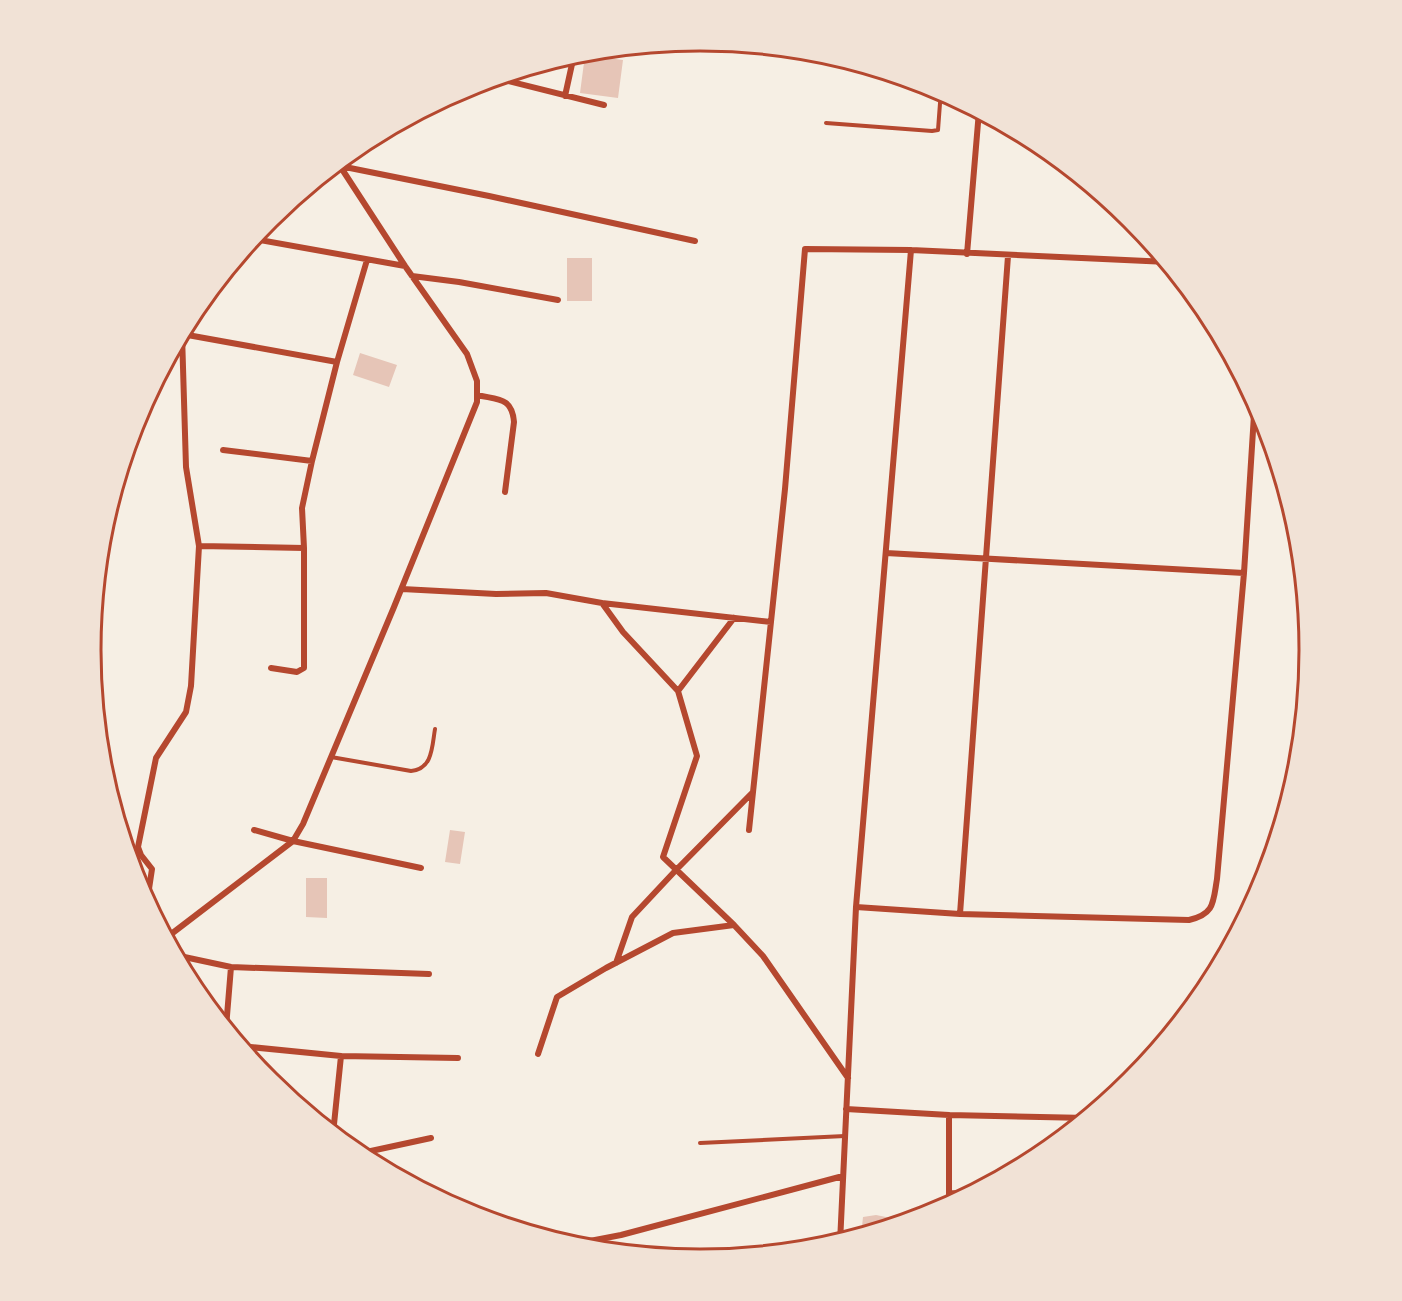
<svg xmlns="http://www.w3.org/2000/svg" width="1402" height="1301" font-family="Lato,sans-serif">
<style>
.building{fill:#e6c5b7}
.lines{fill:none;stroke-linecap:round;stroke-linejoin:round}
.service{stroke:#b5482f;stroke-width:4}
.minor{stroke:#b5482f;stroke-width:6}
.rim{fill:none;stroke:#b5482f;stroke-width:3}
</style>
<rect width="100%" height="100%" fill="#f6efe4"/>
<path class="building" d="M585 55 623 60 618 98 580 93Z
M567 258H592V301H567Z
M360 353 397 365 389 387 353 375Z
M450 830 465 832 460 864 445 862Z
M306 878H327V918L306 917Z
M876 1215 896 1219 897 1226 861 1236 863 1217Z"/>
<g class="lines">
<path class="service" d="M826 123 932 131 938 130 941 90
M331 757 411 771C433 769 432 746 435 729
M700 1143 845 1136"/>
<path class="minor" d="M496 78 604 105
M565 96 574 55
M340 166 489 196 695 241
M254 239 405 266
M967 254 979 111
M412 276 459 282 558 300
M182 334 337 362
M477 395C498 400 512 397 514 422L505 492
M223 450 312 461
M199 546 304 548
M886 553 1244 573
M402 589 496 594 546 593 602 603 623 632 678 691 697 756 663 857 734 925
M602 603 771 622
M271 668 297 672 304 668V548L302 508 312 461 337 362 367 260
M678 691 734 618
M254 830 293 841 421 868
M749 830 785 489 805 249 911 250 1168 262
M147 902 152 869 141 855 138 847 156 758 186 712 191 686 199 546 186 467 182 334
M856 907 911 250
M960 914 1008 256
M166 938 293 841 303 824 394 607 477 402V381L467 354 405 266 338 163
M175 955 231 967 429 974
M616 963 632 917 676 870 752 793
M226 1028 231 967
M240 1046 341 1056 458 1058
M538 1054 557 997 606 968 673 933 734 925 763 956 848 1078
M846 1109 949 1115V1206
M949 1115 1088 1118
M333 1134 341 1056
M357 1154 431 1138
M950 1193 973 1194
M840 1243 856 907 960 914 1189 920C1215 914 1213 902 1217 879L1244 573 1255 399
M569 1245 621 1235 843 1176"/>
</g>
<path d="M0 0H1402V1301H0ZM101 650a599 599 0 1 1 1198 0a599 599 0 1 1-1198 0Z" fill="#f1e2d6" fill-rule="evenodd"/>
<path class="rim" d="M101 650a599 599 0 1 1 1198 0a599 599 0 1 1-1198 0Z"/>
</svg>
